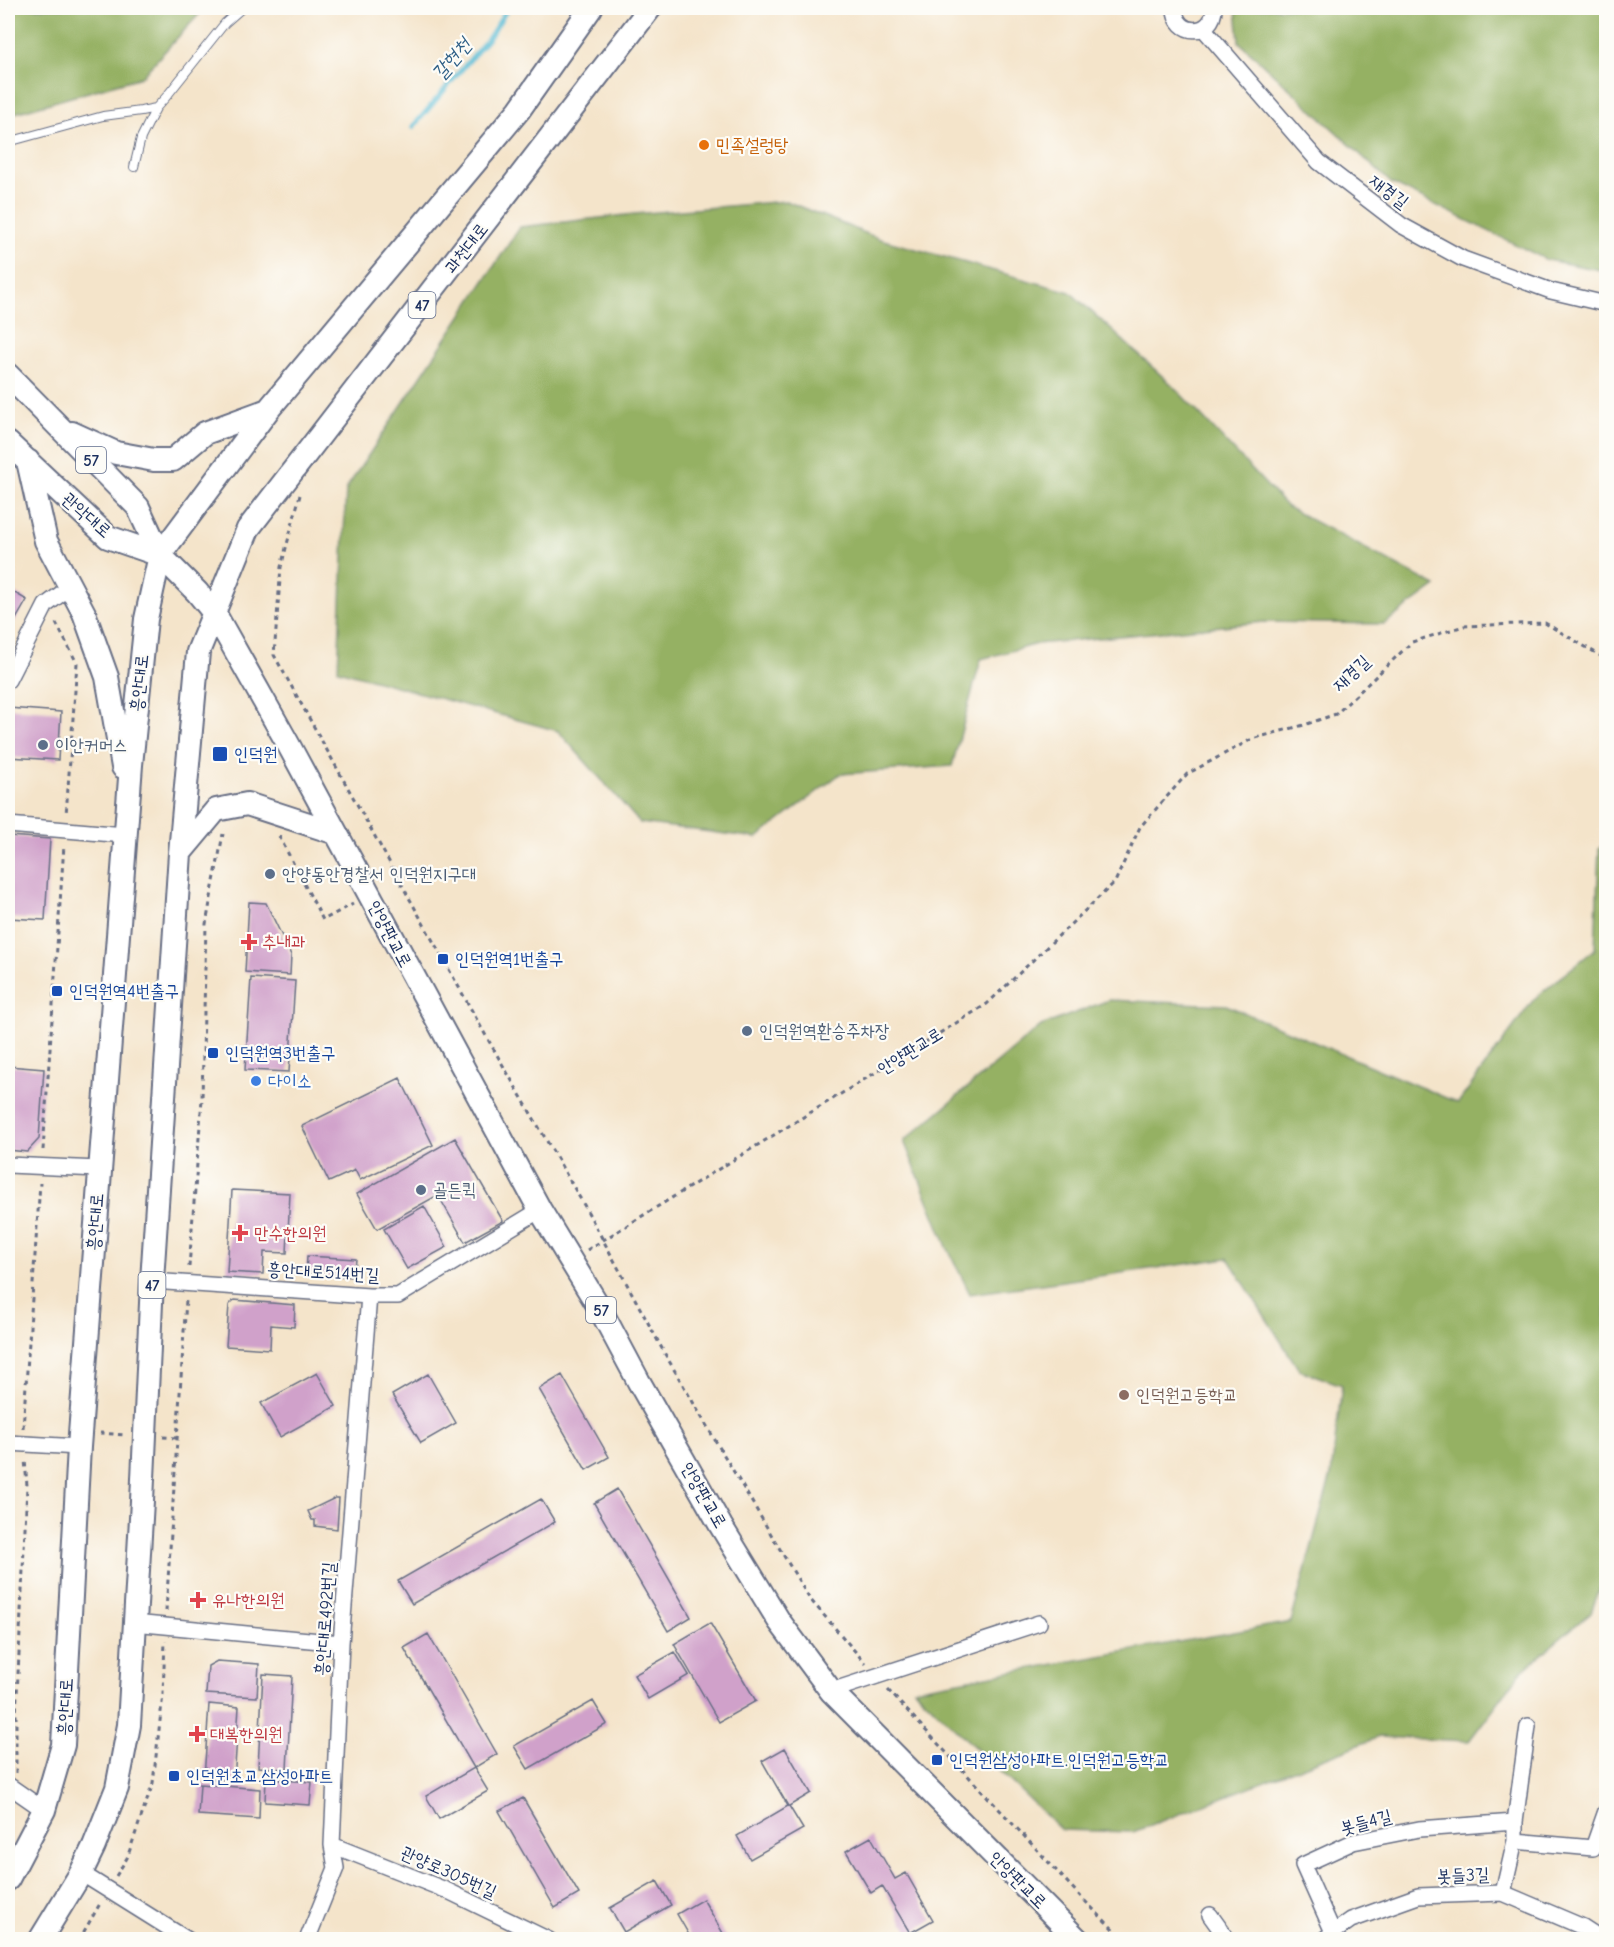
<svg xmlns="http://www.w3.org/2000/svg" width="1614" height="1947" font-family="'Comic Neue','Poor Story',sans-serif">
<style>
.forest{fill:#95b163;stroke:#587060;stroke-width:1.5}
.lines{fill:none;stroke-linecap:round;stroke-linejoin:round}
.stream{stroke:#55bad3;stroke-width:5}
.building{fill:#d0a1ca}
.service-casing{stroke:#676e84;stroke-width:10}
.minor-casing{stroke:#676e84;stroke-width:18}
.primary-casing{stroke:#676e84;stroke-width:26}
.path{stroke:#676e84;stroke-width:3;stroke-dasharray:4.5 4.5;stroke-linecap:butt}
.service{stroke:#fff;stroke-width:8}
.minor{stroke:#fff;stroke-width:15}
.primary{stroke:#fff;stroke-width:22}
.food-dot{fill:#e8710a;stroke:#fdfcf7;stroke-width:2}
.service-dot{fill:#5c6f8a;stroke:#fdfcf7;stroke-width:2}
.transit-dot{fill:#1a4fb4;stroke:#fdfcf7;stroke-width:2}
.health-dot{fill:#e0444e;stroke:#fdfcf7;stroke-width:2}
.shop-dot{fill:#3f7fe0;stroke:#fdfcf7;stroke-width:2}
.education-dot{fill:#8d6e63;stroke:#fdfcf7;stroke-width:2}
.labels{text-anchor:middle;stroke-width:4.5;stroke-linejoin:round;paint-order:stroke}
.shield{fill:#fdfcf7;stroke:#5f6c8c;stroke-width:1.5}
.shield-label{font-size:16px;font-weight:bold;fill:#1b2f5e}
.food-label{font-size:18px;fill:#c56008;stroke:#fdfcf7;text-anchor:start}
.street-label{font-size:18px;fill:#1b2f5e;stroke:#fdfcf7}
.service-label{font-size:18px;fill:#4e5e75;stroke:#fdfcf7;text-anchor:start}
.transit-label{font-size:18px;fill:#164399;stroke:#fdfcf7;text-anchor:start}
.health-label{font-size:18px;fill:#be3a42;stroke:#fdfcf7;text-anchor:start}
.shop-label{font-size:18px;fill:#366cbe;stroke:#fdfcf7;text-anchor:start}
.education-label{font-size:18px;fill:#785e54;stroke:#fdfcf7;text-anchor:start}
.water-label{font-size:20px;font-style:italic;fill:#2f6087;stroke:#fdfcf7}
</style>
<rect width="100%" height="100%" fill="#fdfcf7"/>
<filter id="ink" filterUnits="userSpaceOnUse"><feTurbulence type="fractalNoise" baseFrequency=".0167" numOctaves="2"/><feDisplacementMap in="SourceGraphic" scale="12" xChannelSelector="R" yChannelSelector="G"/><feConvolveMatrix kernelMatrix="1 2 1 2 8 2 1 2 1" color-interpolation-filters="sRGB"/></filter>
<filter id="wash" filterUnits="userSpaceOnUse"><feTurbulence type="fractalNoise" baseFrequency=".008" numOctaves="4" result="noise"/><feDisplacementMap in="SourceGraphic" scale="24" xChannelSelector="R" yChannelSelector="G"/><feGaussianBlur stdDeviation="1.35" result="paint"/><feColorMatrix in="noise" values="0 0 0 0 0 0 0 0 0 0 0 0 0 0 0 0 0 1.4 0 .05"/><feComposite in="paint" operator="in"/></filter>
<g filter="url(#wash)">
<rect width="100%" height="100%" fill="#f4e4ca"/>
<path class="forest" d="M8 8H205L141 77 8 115Z
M1236 8H1606V271L1547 260 1391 183 1239 42Z
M786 201 880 239 1070 292 1174 387 1287 507 1436 586 1384 624 1264 622 1037 644 981 659 952 766 840 774 757 838 640 823 558 731 338 670 346 489 520 227 635 214Z
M1606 841V1573L1591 1612 1521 1672 1469 1741 1379 1737 1133 1832 1061 1830 914 1689 1291 1622 1331 1475 1342 1385 1299 1370 1228 1258 970 1294 947 1247 904 1141 1041 1026 1109 1000 1226 1005 1458 1103 1534 999 1595 949 1599 849Z"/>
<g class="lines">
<path class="stream" d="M413 127 490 36 508 8"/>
</g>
<g id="blocks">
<path class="building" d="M8 589 27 600 8 633Z
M8 708 61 712 58 760 8 757Z
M8 836 50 839 45 920 8 918Z
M249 902 266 903 291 955 290 975 245 972Z
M251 978 295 981 289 1072 245 1070Z
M8 1066 44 1069 39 1139 27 1152 8 1150Z
M400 1078 433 1145 360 1180 355 1170 329 1182 302 1126Z
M455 1138 503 1221 465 1242 438 1195 377 1229 357 1194Z
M232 1190 290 1193 287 1253 264 1252 263 1274 227 1272Z
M424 1206 447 1247 407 1269 384 1229Z
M307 1256 356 1259 354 1277 306 1274Z
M234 1300 295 1305 294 1327 271 1325 270 1349 226 1346 229 1305Z
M317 1373 336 1406 280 1437 261 1403Z
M428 1374 456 1423 421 1443 392 1395Z
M562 1375 609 1457 586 1470 539 1389Z
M617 1489 691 1617 668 1631 594 1503Z
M335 1498H339L337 1529 315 1526V1520H312L308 1511Z
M541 1499 555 1522 412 1604 398 1581Z
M710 1623 756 1701 719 1722 674 1644Z
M428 1634 497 1754 474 1768 404 1648Z
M675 1652 689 1675 648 1699 634 1675Z
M217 1661 259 1664 257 1697 206 1694 208 1666Z
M263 1674 292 1676 287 1769 258 1767Z
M593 1701 607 1724 528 1769 514 1746Z
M209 1704 239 1707 234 1781 204 1778Z
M785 1748 811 1793 789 1806 803 1829 750 1859 737 1836 788 1806 762 1761Z
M474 1768 488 1791 439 1819 426 1796Z
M266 1779 312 1782 310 1805 265 1802Z
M200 1784 260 1789 259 1819 198 1815Z
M523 1798 579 1894 555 1908 499 1811Z
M871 1837 895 1879 906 1873 933 1920 910 1933 882 1886 871 1893 846 1851Z
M657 1881 671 1905 624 1932 610 1908Z
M703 1899 727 1940H692L677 1914Z"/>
</g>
</g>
<g filter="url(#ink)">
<use href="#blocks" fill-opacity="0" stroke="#676e84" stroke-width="1.5"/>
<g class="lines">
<defs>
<path id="service" d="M8 142 103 116 141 111 156 108 166 97 225 23 242 8
M134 167 141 138 156 108"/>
<path id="minor" d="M1175 8C1175 37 1214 37 1214 8
M1203 28 1319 162 1401 225 1463 259 1551 291 1606 304
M8 680 46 605 70 587
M8 825 125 835
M8 1165 99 1169
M152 1281 369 1296H398L540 1210
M8 1443 79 1447
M134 1623 341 1643
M831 1691 1039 1623
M8 1785 44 1810
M1515 1841 1593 1848 1606 1811
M332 1845 448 1891 549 1940
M81 1873 188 1940
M1503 1893 1515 1841V1822L1528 1726
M1210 1915 1228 1940
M1333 1932 1303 1865 1353 1842 1419 1829 1515 1822
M307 1940 336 1868 332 1845 341 1643 369 1296
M1323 1940 1351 1920 1418 1896 1503 1893 1583 1927 1603 1940"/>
<path id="primary" d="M8 375 138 507 160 555 197 592 215 614 287 742 540 1210 599 1307 639 1382 721 1526 779 1621 831 1691 1078 1940
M72 433 116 453 154 460H173L205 433 268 410
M8 443 108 537 160 555
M28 461 46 541 84 613 107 677 123 767
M180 853 216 810 247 804 336 833
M8 1879 44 1810 63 1745 79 1447 131 765 146 619 160 555 268 410 519 110 591 8
M40 1940 81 1873 94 1846 117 1788 129 1725 142 1501 152 1281 180 853 198 652 248 529 650 8"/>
</defs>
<use href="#service" class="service-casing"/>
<use href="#minor" class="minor-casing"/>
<use href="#primary" class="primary-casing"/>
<path class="path" d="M300 495 281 567 274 655 486 1036 584 1205 665 1354 715 1440 809 1598 866 1664
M56 623 77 663 66 815
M279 836 323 920 353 904
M43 1150 64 845
M587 1250 987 1004 1115 882 1140 827 1187 774 1252 739 1304 725 1336 714 1412 642 1464 626 1545 623 1606 659
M189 1267 202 1099 206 924 223 834
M23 1428 40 1183
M100 1433 126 1435
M163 1437 177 1438
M166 1611 186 1300
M888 1690 1081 1897 1124 1940
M16 1773V1716L27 1486 25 1459
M8 1814 13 1805
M116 1876 127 1858 153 1783 163 1694 165 1641
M79 1940 101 1902"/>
<use href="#service" class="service"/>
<use href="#minor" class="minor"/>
<use href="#primary" class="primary"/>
</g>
</g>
<circle class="food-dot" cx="704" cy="145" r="6"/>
<g class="service-dot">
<circle cx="43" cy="745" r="6"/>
<circle cx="270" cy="874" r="6"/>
<circle cx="747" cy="1031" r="6"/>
<circle cx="421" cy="1190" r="6"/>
</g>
<g class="transit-dot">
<rect x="212" y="746" width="16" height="16" rx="3"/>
<rect x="437" y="953" width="12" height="12" rx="3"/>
<rect x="51" y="985" width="12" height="12" rx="3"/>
<rect x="207" y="1047" width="12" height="12" rx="3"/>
<rect x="931" y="1754" width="12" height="12" rx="3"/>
<rect x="168" y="1770" width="12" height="12" rx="3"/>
</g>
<g class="health-dot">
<path d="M246 933h6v6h6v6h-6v6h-6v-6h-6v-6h6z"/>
<path d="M237 1224h6v6h6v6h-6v6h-6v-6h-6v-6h6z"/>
<path d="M195 1591h6v6h6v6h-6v6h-6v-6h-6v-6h6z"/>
<path d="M194 1725h6v6h6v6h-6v6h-6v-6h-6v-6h6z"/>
</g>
<circle class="shop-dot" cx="256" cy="1081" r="6"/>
<circle class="education-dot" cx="1124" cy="1395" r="6"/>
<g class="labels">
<g class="shield">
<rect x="408.5" y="292" width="27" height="26" rx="4.5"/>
<rect x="76" y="447" width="30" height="26" rx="4.5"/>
<rect x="138.5" y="1272" width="27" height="26" rx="4.5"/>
<rect x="586" y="1297" width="30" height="26" rx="4.5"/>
</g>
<g class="shield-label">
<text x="422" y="311">47</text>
<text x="91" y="466">57</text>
<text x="152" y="1291">47</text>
<text x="601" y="1316">57</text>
</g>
<g class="food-label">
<text x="716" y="151">민족설렁탕</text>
</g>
<g class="street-label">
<text transform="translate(1389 191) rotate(37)" y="6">재경길</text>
<text transform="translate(466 248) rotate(-52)" y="6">과천대로</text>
<text transform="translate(87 515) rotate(41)" y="6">관악대로</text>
<text transform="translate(1351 673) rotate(-43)" y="6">재경길</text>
<text transform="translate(139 683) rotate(-84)" y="6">흥안대로</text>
<text transform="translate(390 934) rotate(62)" y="6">안양판교로</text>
<text transform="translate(910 1051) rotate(-32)" y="6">안양판교로</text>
<text transform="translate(95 1222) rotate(-86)" y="6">흥안대로</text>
<text transform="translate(323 1272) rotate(3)" y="6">흥안대로514번길</text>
<text transform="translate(704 1495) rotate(60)" y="6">안양판교로</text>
<text transform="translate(325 1619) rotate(-86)" y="6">흥안대로492번길</text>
<text transform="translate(65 1707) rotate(-87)" y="6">흥안대로</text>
<text transform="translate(1366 1822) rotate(-15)" y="6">봇들4길</text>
<text transform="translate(449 1872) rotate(24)" y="6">관양로305번길</text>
<text transform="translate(1463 1875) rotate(-2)" y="6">봇들3길</text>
<text transform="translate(1018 1880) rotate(45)" y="6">안양판교로</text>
</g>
<g class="service-label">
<text x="55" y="751">이안커머스</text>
<text x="282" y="880">안양동안경찰서 인덕원지구대</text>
<text x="759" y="1037">인덕원역환승주차장</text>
<text x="433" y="1196">골든퀵</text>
</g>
<g class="transit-label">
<text x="234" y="760">인덕원</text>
<text x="455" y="965">인덕원역1번출구</text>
<text x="69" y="997">인덕원역4번출구</text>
<text x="225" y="1059">인덕원역3번출구</text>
<text x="949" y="1766">인덕원삼성아파트.인덕원고등학교</text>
<text x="186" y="1782">인덕원초교.삼성아파트</text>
</g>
<g class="health-label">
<text x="262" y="948">추내과</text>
<text x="254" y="1239">만수한의원</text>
<text x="212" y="1606">유나한의원</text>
<text x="210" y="1740">대복한의원</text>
</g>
<g class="shop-label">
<text x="268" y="1087">다이소</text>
</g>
<g class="education-label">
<text x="1136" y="1401">인덕원고등학교</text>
</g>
<g class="water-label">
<text transform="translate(451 59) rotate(-49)" y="7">갈현천</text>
</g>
</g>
<rect width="1614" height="1947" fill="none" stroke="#fdfcf7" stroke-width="30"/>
</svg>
